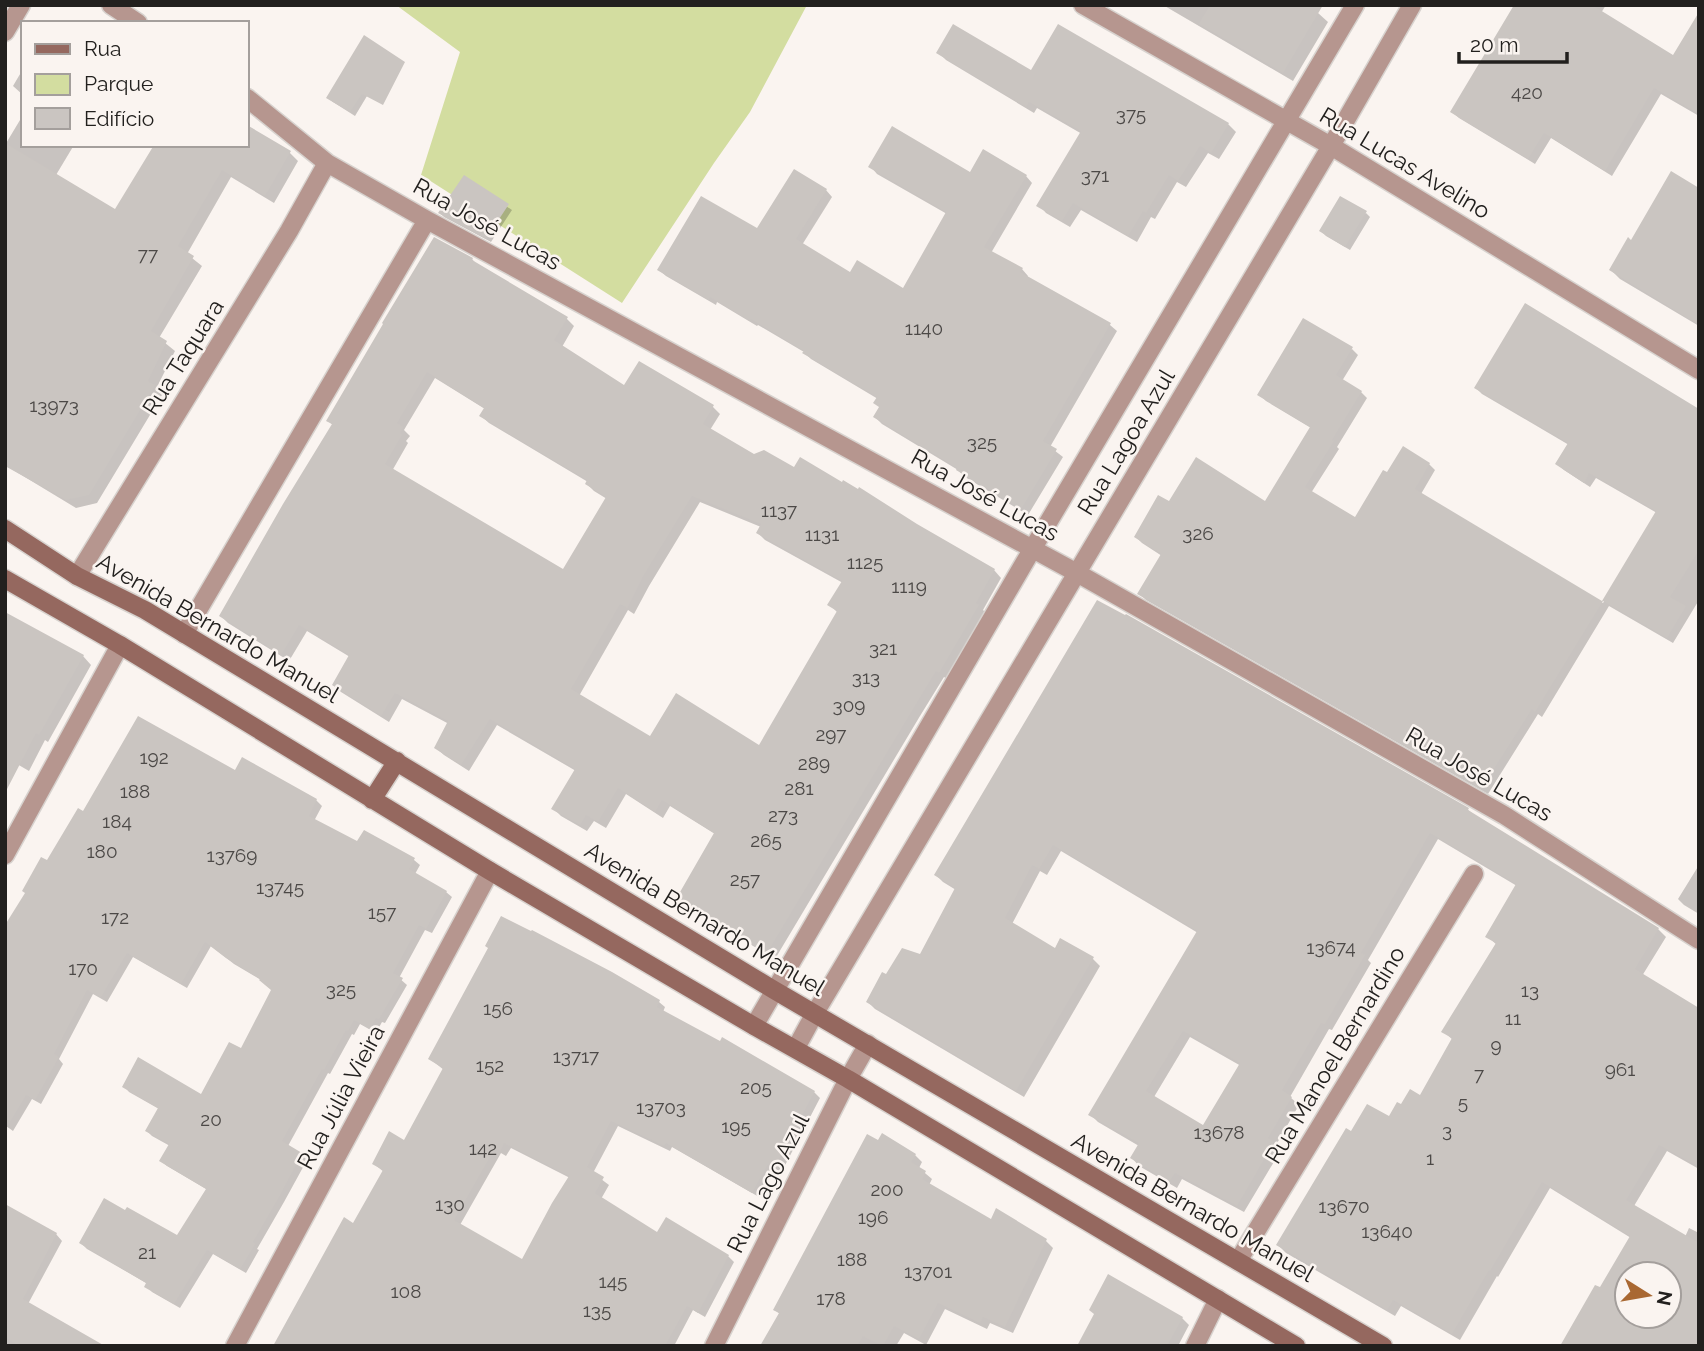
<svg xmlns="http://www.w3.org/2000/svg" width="1704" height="1351" font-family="Raleway,sans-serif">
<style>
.green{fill:#d3dda0}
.shadow{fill:#0003;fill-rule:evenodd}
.building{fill:#cac5c1;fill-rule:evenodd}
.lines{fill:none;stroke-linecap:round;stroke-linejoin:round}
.street-casing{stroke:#d7d2ce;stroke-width:21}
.secondary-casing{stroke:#d7d2ce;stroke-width:21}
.street{stroke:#b6968f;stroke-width:18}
.secondary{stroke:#95685f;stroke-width:18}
.labels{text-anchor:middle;stroke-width:5;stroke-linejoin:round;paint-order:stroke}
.number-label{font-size:19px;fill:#4c4947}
.street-label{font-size:23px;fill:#22201e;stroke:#faf4f0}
</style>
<rect width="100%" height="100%" fill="#faf4f0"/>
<path class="green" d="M396 5H807L750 112 714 163 622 303 421 175 460 52Z"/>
<path class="shadow" d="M1163 5H1306L1318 13 1328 22 1293 81Z
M1516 5H1606L1601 13 1674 57 1699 16V116L1661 94 1612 176 1551 138 1535 164 1459 118 1452 112Z
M938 52 1031 72 1228 124 1236 132 1219 159 1208 153 1186 187 1177 182 1155 219 1151 217 1137 242 1081 210 1070 227 1046 213 1039 205 1082 134 1037 108 1034 113 946 60Z
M23 69V95L13 86Z
M370 91 355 116 333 102 328 98Z
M23 115V145H74L56 175 115 211 247 145V127L289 152 298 161 274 203 231 177 187 254 202 266 159 338 175 351 156 389 162 395 97 503 76 508 5 465V145Z
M871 167 970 175 1026 176 1032 183 991 253 1022 269 1028 276 1027 278 1110 325 1117 331 1050 447 1063 457 1028 515 965 477 958 470 882 424 875 417 881 408 878 399 811 359 804 352 758 325 757 326 717 302 716 305 666 276 659 270 758 231 826 190 832 197 802 245 851 274 903 290 947 214 877 174Z
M464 178 512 210 491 242 444 217 440 213Z
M1699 190V326L1620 279 1611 270 1632 242Z
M1366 213 1370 217 1350 250 1326 236 1321 231Z
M472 259 478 266 567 319 574 326 562 347 625 388 713 407 720 414 710 430 754 456 795 470 916 526 994 570 1001 578 983 610 986 613 947 679 944 677 920 716 775 959 686 906 678 898 715 834 670 806 663 818 626 794 606 828 594 821 587 831 561 816 554 809 576 771 497 725 469 771 444 755 436 748 449 724 402 699 389 722 341 692 334 685 350 657 307 631 289 661 228 623 221 616 333 425 328 421ZM435 378 485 409 481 416 489 423 588 482 587 484 594 491 607 499 564 572 392 471 408 443 406 441 410 436 404 430ZM700 502 761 527 758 533 765 540 843 583 830 605 838 613 759 747 650 738 579 696 628 610 634 614 649 586Z
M1352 349 1358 355 1342 381 1361 392 1367 398 1337 447 1339 449 1311 493 1355 520 1387 474 1429 464 1435 470 1421 494 1603 603 1657 513 1596 478 1590 487 1564 470 1558 464 1569 445 1482 394 1476 388 1699 409V600L1673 643 1609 606 1542 717 1538 714 1488 794 1146 600 1140 594 1162 556 1142 543 1136 537 1169 504H1265L1311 428 1266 401 1259 394Z
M1097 603 1468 810 1473 814 1658 929 1666 937 1642 976 1699 1010V1169L1667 1151 1634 1206 1685 1237 1689 1228 1699 1233V1346H1562L1600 1290 1631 1238 1550 1188 1498 1277 1497 1276 1460 1340 1401 1306 1395 1316 1286 1253 1278 1245 1352 1134 1390 1118 1401 1107 1420 1097 1453 1040 1444 1032 1497 945 1487 936 1517 886 1438 839 1368 960 1371 963 1332 1030 1329 1029 1290 1097 1299 1105 1276 1145 1281 1150 1244 1212 1182 1179 1177 1188 1139 1166 1132 1158 1139 1146 1098 1122 1091 1115 1198 933 1061 851 1047 875 1040 871 1012 924 1055 950 1093 959 1100 966 1024 1097 875 1009 868 1002 886 976 921 956 956 890 943 882 936 875ZM1190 1037 1241 1066 1204 1127 1154 1097ZM1627 1274H1669V1316H1627Z
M5 614 83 656 91 665 48 742 45 740 29 771 17 764Z
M236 773 316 800 322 806 314 821 358 844 364 832 414 860 420 865 415 874 446 892 452 897 432 933 425 930 399 978 407 985 385 1023 382 1022 376 1033 360 1024 354 1035 352 1034 330 1074 328 1073 288 1146 301 1154 307 1160 284 1202 257 1249 259 1250 246 1273 213 1254 180 1308 152 1292 147 1286 148 1284 87 1249 81 1243 177 1238 208 1190 167 1166 161 1161 170 1146 152 1136 147 1131 159 1109 129 1092 124 1086 201 1096 242 1051 273 991 261 980 234 964 211 946 187 988 133 957 107 1002 93 994 59 1059 63 1064 41 1104 32 1099 13 1131 6 1126 48 863 83 813Z
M1699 865V914L1684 905 1678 899Z
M659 1002 665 1007 663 1012 814 1092 820 1098 781 1173 775 1169 759 1197 672 1147 670 1151 618 1126 593 1173 609 1185 601 1199 657 1234 728 1256 734 1262 705 1317 693 1310 674 1346H275L354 1225 384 1172 374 1164 405 1142 444 1070 430 1059ZM511 1148 570 1178 523 1262 460 1225 501 1153 506 1156Z
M915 1155 922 1162 919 1168 932 1179 929 1185 991 1221 1046 1241 1053 1248 1013 1333 990 1323 987 1329 945 1309 926 1345 904 1333 896 1346H762L780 1314 775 1310Z
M5 1206 56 1234 62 1241 28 1304 93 1346H5Z
M1182 1318 1189 1325 1178 1346H1079Z"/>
<path class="building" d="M1210 5H1323L1283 73 1199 24Z
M1514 5H1592L1673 55 1699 12V114L1654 88 1605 171 1544 133 1528 159 1450 112Z
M953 24 1031 70 1058 24 1229 123 1211 153 1200 146 1178 181 1169 175 1146 213 1143 211 1128 236 1073 203 1062 221 1036 206 1081 131 1029 102 1026 107 936 53Z
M364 35 405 62 383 105 362 94 350 112 326 98Z
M247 125 291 151 265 196 222 170 178 246 194 256 151 331 167 341 148 381 155 385 89 495 66 500 5 466V143L115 209 154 145H247Z
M892 126 970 172 983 149 1027 175 984 247 1023 268 1020 272 1111 323 1043 441 1057 449 1021 509 956 470 957 468 873 417 879 407 873 403 877 397 802 353 804 351 751 319 750 321 710 297 709 300 657 270 701 196 757 228 794 169 827 189 796 239 850 272 857 260 903 288 946 212 868 167Z
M1671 171 1699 188V325L1609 270 1628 237 1631 240Z
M464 175 509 204 486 239 438 213Z
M1340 196 1367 211 1345 247 1319 231Z
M434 237 473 258 472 260 568 317 554 340 624 385 639 361 714 405 703 424 754 454 764 450 794 467 800 457 842 482 843 480 858 489 859 487 917 524 995 569 976 603 979 605 939 673 936 671 913 709 767 953 676 899 714 833 662 800 655 812 618 788 598 822 586 815 580 825 551 809 575 769 490 719 461 765 434 748 448 721 395 693 381 716 332 685 349 655 299 625 281 655 219 616 283 504 332 424 326 421 383 324 382 323ZM427 372 484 408 479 416 587 480 585 484 606 497 563 569 385 464 402 435 400 433 403 427 397 423ZM692 496 761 524 756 533 842 581 827 605 837 611 759 745 676 693 650 736 571 689 620 604 627 608 642 578Z
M1525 303 1699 409V550L1670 597 1686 606 1667 638 1603 601 1535 712 1532 709 1481 789 1137 594 1161 554 1134 537 1158 495 1169 501 1196 457 1265 501 1310 427 1257 395 1303 318 1353 347 1336 375 1362 391 1332 440 1334 441 1305 487 1355 517 1383 470 1387 472 1403 446 1430 463 1415 489 1602 601 1656 511 1589 473 1584 483 1555 464 1568 443 1474 388Z
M1097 600 1125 615 1126 614 1469 808 1468 810 1659 928 1635 969 1699 1008V1167L1659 1145 1626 1200 1699 1243V1346H1560L1595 1285 1600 1287 1630 1236 1542 1182 1490 1271 1489 1270 1452 1334 1393 1300 1387 1310 1276 1245 1346 1128 1351 1131 1367 1104 1389 1116 1397 1102 1401 1104 1410 1089 1420 1095 1452 1038 1441 1032 1496 943 1485 937 1516 884 1430 833 1361 953 1365 955 1325 1024 1321 1023 1282 1090 1292 1097 1268 1138 1274 1142 1237 1206 1175 1173 1169 1182 1130 1158 1139 1143 1088 1115 1197 931 1053 845 1039 869 1032 865 1005 918 1055 948 1060 938 1094 957 1016 1091 866 1002 882 972 886 974 902 948 920 954 955 888 934 875ZM1183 1031 1240 1063 1203 1125 1146 1091ZM1627 1274H1669V1316H1627Z
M5 612 84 655 39 735 36 733 5 793Z
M138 716 235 770 242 757 317 799 309 816 357 841 364 830 415 858 409 869 447 891 426 929 419 925 393 973 403 978 379 1019 376 1018 370 1029 354 1020 348 1031 346 1030 324 1070 322 1069 282 1141 302 1153 279 1197 253 1242 255 1244 240 1269 207 1250 174 1304 144 1287 146 1283 79 1243 104 1198 125 1210 127 1207 177 1235 206 1189 159 1161 169 1144 145 1131 158 1108 122 1087 138 1057 201 1094 229 1042 241 1048 271 990 259 980 260 979 226 958 205 942 181 984 127 953 101 997 87 990 54 1054 59 1057 35 1100 26 1095 5 1130V925L25 893 22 891 41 857 47 860 78 808 83 811Z
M501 916 531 931 532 930 612 972 660 1000 657 1007 720 1041 722 1037 815 1091 774 1168 768 1164 752 1193 666 1143 664 1146 611 1121 587 1167 604 1177 595 1193 657 1232 666 1217 729 1255 698 1313 687 1306 665 1346H273L344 1217 353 1223 383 1170 372 1164 389 1131 404 1140 443 1068 428 1059 488 948 485 946ZM504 1143 569 1176 552 1203 522 1259 454 1220 495 1148 500 1151Z
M882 1133 916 1154 911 1162 926 1171 922 1179 991 1219 996 1208 1047 1239 1005 1327 983 1317 980 1323 938 1303 919 1339 894 1326 883 1346 863 1336 857 1346H760L779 1313 773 1310 867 1134 878 1140Z
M5 1204 57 1233 23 1299 105 1346H19L5 1337Z
M1108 1274 1183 1317 1167 1346H1077L1094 1314 1089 1310Z"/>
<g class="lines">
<defs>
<path id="street" d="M111 5 138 23
M1083 5 1331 146 1699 370
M5 32 21 5
M247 98 327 163 427 220 1077 573 1504 815 1699 940
M77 576 289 231 327 163
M184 634 427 220
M5 855 120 645
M754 1026 1033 548 1355 5
M796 1048 815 1013 1331 146 1412 5
M1238 1261 1474 874
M235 1346 490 871
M714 1346 848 1079 868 1044
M1195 1346 1218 1299"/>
<path id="secondary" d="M5 529 77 576 145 610 774 990 1383 1346
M5 579 120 645 490 871 754 1026 848 1079 1296 1346
M372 800 397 761"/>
</defs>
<use href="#street" class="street-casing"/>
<use href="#secondary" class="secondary-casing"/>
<use href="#street" class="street"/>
<use href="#secondary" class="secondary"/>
</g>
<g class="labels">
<g class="number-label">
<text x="1527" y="99">420</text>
<text x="1131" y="121">375</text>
<text x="1095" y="182">371</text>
<text x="148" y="261">77</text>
<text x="924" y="335">1140</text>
<text x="54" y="412">13973</text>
<text x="982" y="449">325</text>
<text x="779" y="517">1137</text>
<text x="1198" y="540">326</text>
<text x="822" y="541">1131</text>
<text x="865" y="569">1125</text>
<text x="909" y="593">1119</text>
<text x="883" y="655">321</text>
<text x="866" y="684">313</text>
<text x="849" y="712">309</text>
<text x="831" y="741">297</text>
<text x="154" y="764">192</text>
<text x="814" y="770">289</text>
<text x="799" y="795">281</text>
<text x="135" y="798">188</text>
<text x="783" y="822">273</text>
<text x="117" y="828">184</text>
<text x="766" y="847">265</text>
<text x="102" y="858">180</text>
<text x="232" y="862">13769</text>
<text x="745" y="886">257</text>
<text x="280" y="894">13745</text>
<text x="382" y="919">157</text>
<text x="115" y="924">172</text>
<text x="1331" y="954">13674</text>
<text x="83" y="975">170</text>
<text x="341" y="996">325</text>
<text x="1530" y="997">13</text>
<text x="498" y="1015">156</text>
<text x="1513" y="1025">11</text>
<text x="1496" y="1052">9</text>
<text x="576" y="1063">13717</text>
<text x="490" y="1072">152</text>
<text x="1620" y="1076">961</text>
<text x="1479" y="1081">7</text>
<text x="756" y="1094">205</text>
<text x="1463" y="1109">5</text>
<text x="661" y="1114">13703</text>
<text x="211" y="1126">20</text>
<text x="736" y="1133">195</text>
<text x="1447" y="1137">3</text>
<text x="1219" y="1139">13678</text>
<text x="483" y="1155">142</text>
<text x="1430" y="1165">1</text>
<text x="887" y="1196">200</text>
<text x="450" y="1211">130</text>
<text x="1344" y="1213">13670</text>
<text x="873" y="1224">196</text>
<text x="1387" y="1238">13640</text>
<text x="147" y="1259">21</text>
<text x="852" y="1266">188</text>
<text x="928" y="1278">13701</text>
<text x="613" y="1288">145</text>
<text x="406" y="1298">108</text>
<text x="831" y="1305">178</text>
<text x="597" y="1317">135</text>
</g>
<g class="street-label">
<text transform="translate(1405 163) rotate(31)" y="8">Rua Lucas Avelino</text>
<text transform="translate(487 224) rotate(29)" y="8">Rua José Lucas</text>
<text transform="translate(183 357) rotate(-58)" y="8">Rua Taquara</text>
<text transform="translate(1126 442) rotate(-59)" y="8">Rua Lagoa Azul</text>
<text transform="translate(985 495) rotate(29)" y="8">Rua José Lucas</text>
<text transform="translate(218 628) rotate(30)" y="8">Avenida Bernardo Manuel</text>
<text transform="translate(1479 774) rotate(30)" y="8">Rua José Lucas</text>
<text transform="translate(705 919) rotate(31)" y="8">Avenida Bernardo Manuel</text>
<text transform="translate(1335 1055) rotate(-59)" y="8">Rua Manoel Bernardino</text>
<text transform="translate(341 1097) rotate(-62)" y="8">Rua Júlia Vieira</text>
<text transform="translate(768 1183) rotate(-63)" y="8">Rua Lago Azul</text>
<text transform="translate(1193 1207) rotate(30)" y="8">Avenida Bernardo Manuel</text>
</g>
</g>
<rect width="1704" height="1351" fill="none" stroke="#22201e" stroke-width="14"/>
<rect x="21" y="21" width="228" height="126" fill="#faf4f0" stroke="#a49f9c" stroke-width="2"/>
<rect x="35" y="44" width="35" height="10" fill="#95685f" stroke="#a49f9c" stroke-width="2"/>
<text x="84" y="56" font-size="21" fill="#22201e">Rua</text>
<rect x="35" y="74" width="35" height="21" fill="#d3dda0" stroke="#a49f9c" stroke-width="2"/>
<text x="84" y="91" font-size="21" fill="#22201e">Parque</text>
<rect x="35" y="108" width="35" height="21" fill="#cac5c1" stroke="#a49f9c" stroke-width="2"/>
<text x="84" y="126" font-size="21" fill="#22201e">Edifício</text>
<g transform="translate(1648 1295) rotate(101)"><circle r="33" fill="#faf4f0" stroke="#a49f9c" stroke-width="2"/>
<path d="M0-5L12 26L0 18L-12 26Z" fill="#a96832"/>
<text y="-10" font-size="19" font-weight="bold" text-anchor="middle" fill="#22201e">N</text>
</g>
<path d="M1459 52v10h108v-10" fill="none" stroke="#22201e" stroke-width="3.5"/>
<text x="1470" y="52" font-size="21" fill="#22201e" stroke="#faf4f0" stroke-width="5" paint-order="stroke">20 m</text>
</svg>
